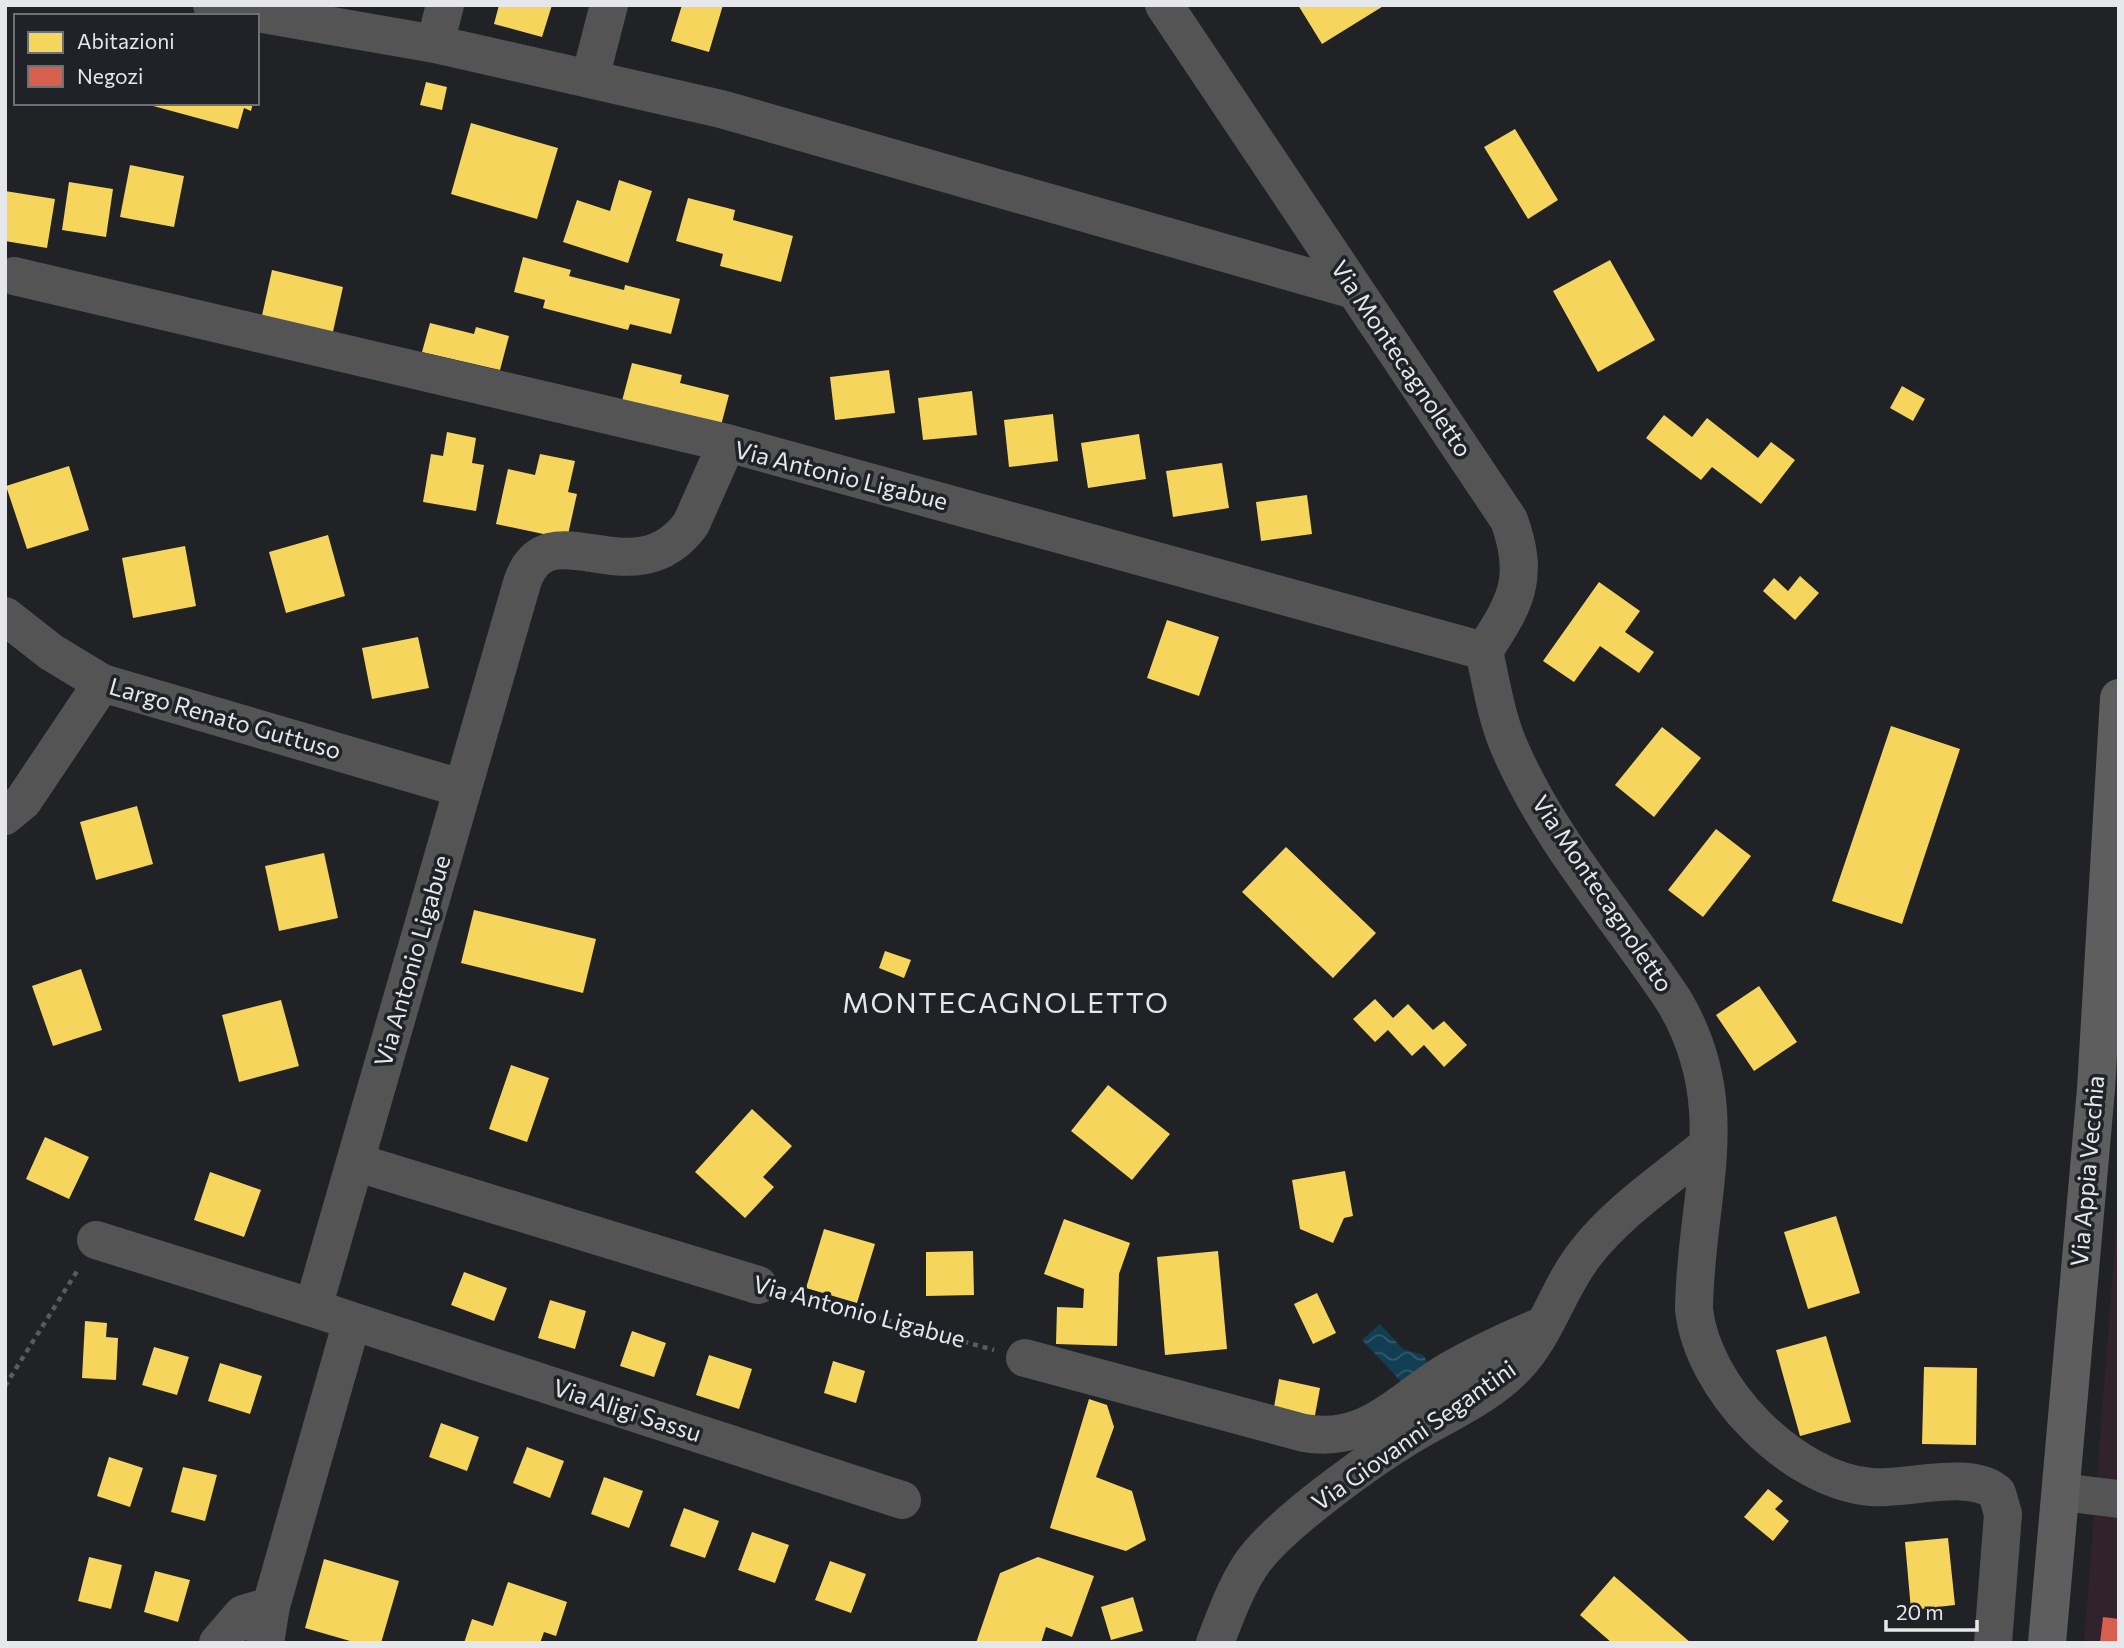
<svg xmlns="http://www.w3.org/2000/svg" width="2124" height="1648" font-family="Commissioner,sans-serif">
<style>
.commercial{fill:#30232c}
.water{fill:url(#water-waves)}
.homes{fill:#f6d55c}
.shops{fill:#d6604d}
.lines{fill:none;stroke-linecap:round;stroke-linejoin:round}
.path{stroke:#5b5a5c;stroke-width:4.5;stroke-dasharray:5 5;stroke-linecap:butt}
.minor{stroke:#555454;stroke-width:38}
.major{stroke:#5e5e5e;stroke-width:38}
.labels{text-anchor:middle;stroke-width:7;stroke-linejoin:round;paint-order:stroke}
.street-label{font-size:24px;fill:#e5e7ea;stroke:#1f2226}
.quarter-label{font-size:28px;letter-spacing:2px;fill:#e5e7ea;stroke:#1f2226}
</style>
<defs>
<pattern id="water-waves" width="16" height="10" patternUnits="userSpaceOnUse" patternTransform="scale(1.75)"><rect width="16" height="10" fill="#113e52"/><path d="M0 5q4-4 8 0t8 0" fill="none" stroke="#345a6b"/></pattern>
</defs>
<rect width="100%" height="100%" fill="#202225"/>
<path class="commercial" d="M2119 1191V1643H2084Z"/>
<path class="water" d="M1380 1324 1403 1349 1423 1355 1431 1366 1406 1387 1362 1340Z"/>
<path class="homes" d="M499 5H552L542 37 494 24Z
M682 5H723L709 52 671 41Z
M1298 5H1385L1322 44Z
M426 82 447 87 442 110 420 105Z
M253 103 251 111 244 108 238 129 146 104Z
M471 123 558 148 537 219 451 194Z
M1515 129 1558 200 1528 219 1484 147Z
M130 165 184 176 174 227 120 217Z
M619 180 652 191 628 263 563 242 577 200 610 211Z
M69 182 113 189 106 237 62 230Z
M5 191 55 199 47 248 5 241Z
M688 198 735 210 733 220 793 236 781 282 720 266 723 254 676 241Z
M523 257 571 270 569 276 624 290 625 285 680 299 671 334 630 324 628 330 543 308 545 300 514 292Z
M1610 260 1655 340 1598 372 1553 291Z
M272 270 343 287 332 336 261 320Z
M430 323 474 334 476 327 509 336 500 370 422 352Z
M632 363 682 375 680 383 729 395 719 433 622 401Z
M889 370 895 413 835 420 830 377Z
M1902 386 1925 399 1913 421 1890 408Z
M972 391 977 435 923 440 918 398Z
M1053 414 1058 461 1009 467 1004 420Z
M1664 415 1692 437 1707 418 1758 458 1771 442 1795 460 1761 504 1712 467 1701 480 1646 438Z
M447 432 476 438 472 463 484 465 476 511 423 502 431 454 443 456Z
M1139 434 1146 479 1088 488 1081 443Z
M540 454 575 461 568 492 577 494 567 539 496 524 508 469 535 475Z
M1222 463 1229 508 1173 517 1166 471Z
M69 466 89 530 27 549 6 486Z
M1307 495 1312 534 1261 541 1256 502Z
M328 535 345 596 286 613 269 552Z
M185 546 196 606 133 618 122 558Z
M1800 576 1819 593 1795 620 1763 591 1774 578 1788 591Z
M1599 582 1640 611 1625 632 1654 652 1639 673 1600 646 1574 682 1543 661Z
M1167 620 1219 637 1199 696 1147 678Z
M418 637 429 688 372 699 362 648Z
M1891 726 1960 749 1902 924 1832 901Z
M1662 727 1701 758 1654 817 1615 785Z
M137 806 153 864 96 880 80 822Z
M1716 829 1751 856 1703 917 1668 890Z
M1286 847 1376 933 1333 978 1242 892Z
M324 853 338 918 279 931 265 866Z
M474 910 596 939 583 993 461 963Z
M885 951 911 960 904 978 879 968Z
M81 969 102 1030 53 1046 32 986Z
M1759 986 1797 1042 1754 1071 1716 1015Z
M1375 999 1393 1018 1408 1004 1433 1030 1444 1021 1467 1045 1444 1067 1424 1045 1412 1056 1388 1030 1375 1042 1353 1019Z
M281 1000 299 1066 239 1082 222 1015Z
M511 1065 549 1078 527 1142 489 1129Z
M1108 1085 1170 1134 1132 1180 1071 1131Z
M752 1109 792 1146 763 1177 774 1187 745 1218 695 1172Z
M45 1137 89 1157 69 1199 26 1179Z
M1345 1171 1353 1216 1344 1218 1333 1243 1300 1229 1292 1180Z
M210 1172 261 1190 244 1237 194 1220Z
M1836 1216 1860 1293 1808 1309 1784 1232Z
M1064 1219 1130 1243 1119 1274 1117 1346 1056 1344 1057 1307 1083 1308 1084 1289 1044 1274Z
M824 1229 875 1244 857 1303 806 1288Z
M973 1251 974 1295 926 1296V1252Z
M1218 1251 1227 1349 1165 1355 1157 1257Z
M464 1272 507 1288 494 1321 451 1305Z
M1317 1293 1336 1333 1313 1344 1294 1304Z
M550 1300 586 1311 575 1349 538 1338Z
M85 1321 107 1323 106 1337 118 1338 116 1380 82 1378Z
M632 1331 666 1343 654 1377 620 1366Z
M1826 1336 1851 1422 1800 1436 1776 1350Z
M154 1347 189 1357 177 1395 142 1385Z
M709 1355 752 1369 739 1409 696 1395Z
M833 1361 865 1371 856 1403 824 1393Z
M220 1363 262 1376 250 1414 208 1401Z
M1924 1367 1977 1368 1976 1445 1922 1444Z
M1279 1379 1320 1388 1313 1426 1272 1418Z
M1089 1399 1107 1405 1114 1427 1096 1477 1132 1491 1146 1540 1126 1551 1050 1528Z
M441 1423 479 1437 467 1471 429 1457Z
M527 1447 564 1461 550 1498 513 1483Z
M109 1457 143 1468 130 1507 97 1496Z
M183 1467 217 1475 205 1521 171 1512Z
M604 1477 643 1491 629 1528 591 1514Z
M1768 1489 1783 1501 1775 1509 1789 1521 1773 1541 1744 1517Z
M684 1508 719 1521 705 1558 670 1546Z
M752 1532 789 1545 775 1583 738 1570Z
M1948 1538 1955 1605 1911 1610 1905 1542Z
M89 1557 122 1565 111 1609 78 1601Z
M1038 1557 1094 1576 1072 1637 1046 1627 1041 1643H976L1000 1573Z
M324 1559 399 1581 381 1643H357L305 1628Z
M830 1561 866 1574 851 1613 815 1600Z
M155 1571 190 1580 178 1622 144 1612Z
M1614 1576 1691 1643H1612L1580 1615Z
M508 1582 567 1602 556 1636 544 1632 540 1643H464L472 1619 493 1626Z
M1133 1597 1143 1631 1111 1640 1101 1607Z"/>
<path class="shops" d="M2103 1617 2119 1619V1643H2100Z"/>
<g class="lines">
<path class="path" d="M790 1293 994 1350
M5 1386 79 1268"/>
<path class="minor" d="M212 5 435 44 721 109 1354 290
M1164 5 1509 520C1530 578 1516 602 1484 651 1491 682 1496 715 1508 744 1548 839 1618 916 1674 1001 1737 1107 1695 1197 1694 1309 1702 1388 1791 1480 1871 1487 1905 1490 1972 1469 1997 1493L2003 1514 1993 1643
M435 44 445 5
M590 78 609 5
M14 276 727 443
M5 616 51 652 102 683 461 788
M5 816 23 801 102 683
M96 1240 313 1308
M758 1285 355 1162 522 583C548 504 633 603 691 524L727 443 1484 651
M352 1321 902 1500
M1025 1358 1304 1433C1367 1444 1398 1402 1447 1372 1478 1354 1511 1339 1544 1325
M2061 1492 2119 1499
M218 1643 243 1614 271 1606
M265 1643 271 1606 352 1321 313 1308 355 1162
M1215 1643C1225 1617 1235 1589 1250 1566 1276 1526 1372 1458 1414 1433 1448 1413 1489 1395 1516 1366 1547 1334 1558 1288 1585 1254 1618 1211 1667 1179 1708 1145"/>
<path class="major" d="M2047 1643 2096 1089 2119 698"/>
</g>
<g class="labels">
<g class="street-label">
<text transform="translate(1401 359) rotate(56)" y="8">Via Montecagnoletto</text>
<text transform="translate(841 476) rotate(14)" y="8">Via Antonio Ligabue</text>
<text transform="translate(225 719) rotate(16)" y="8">Largo Renato Guttuso</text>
<text transform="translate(1602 894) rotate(56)" y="8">Via Montecagnoletto</text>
<text transform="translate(413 961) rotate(-74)" y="8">Via Antonio Ligabue</text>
<text transform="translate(2088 1171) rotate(-85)" y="8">Via Appia Vecchia</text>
<text transform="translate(859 1312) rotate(15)" y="8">Via Antonio Ligabue</text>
<text transform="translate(627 1411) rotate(18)" y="8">Via Aligi Sassu</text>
<text transform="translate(1414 1436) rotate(-35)" y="8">Via Giovanni Segantini</text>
</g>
<g class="quarter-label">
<text x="1006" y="1013">MONTECAGNOLETTO</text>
</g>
</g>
<rect width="2124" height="1648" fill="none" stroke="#e5e7ea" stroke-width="14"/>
<rect x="14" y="14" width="245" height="91" fill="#1f2226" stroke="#6e7174" stroke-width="2"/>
<rect x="28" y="32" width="35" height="21" fill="#f6d55c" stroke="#6e7174" stroke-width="2"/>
<text x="77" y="49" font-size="21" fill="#e5e7ea">Abitazioni</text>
<rect x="28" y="66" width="35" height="21" fill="#d6604d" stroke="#6e7174" stroke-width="2"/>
<text x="77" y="84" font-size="21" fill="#e5e7ea">Negozi</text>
<path d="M1886 1620v10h91v-10" fill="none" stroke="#e5e7ea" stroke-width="3.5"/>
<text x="1896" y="1620" font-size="21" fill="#e5e7ea" stroke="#1f2226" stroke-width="5" paint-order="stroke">20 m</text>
</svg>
